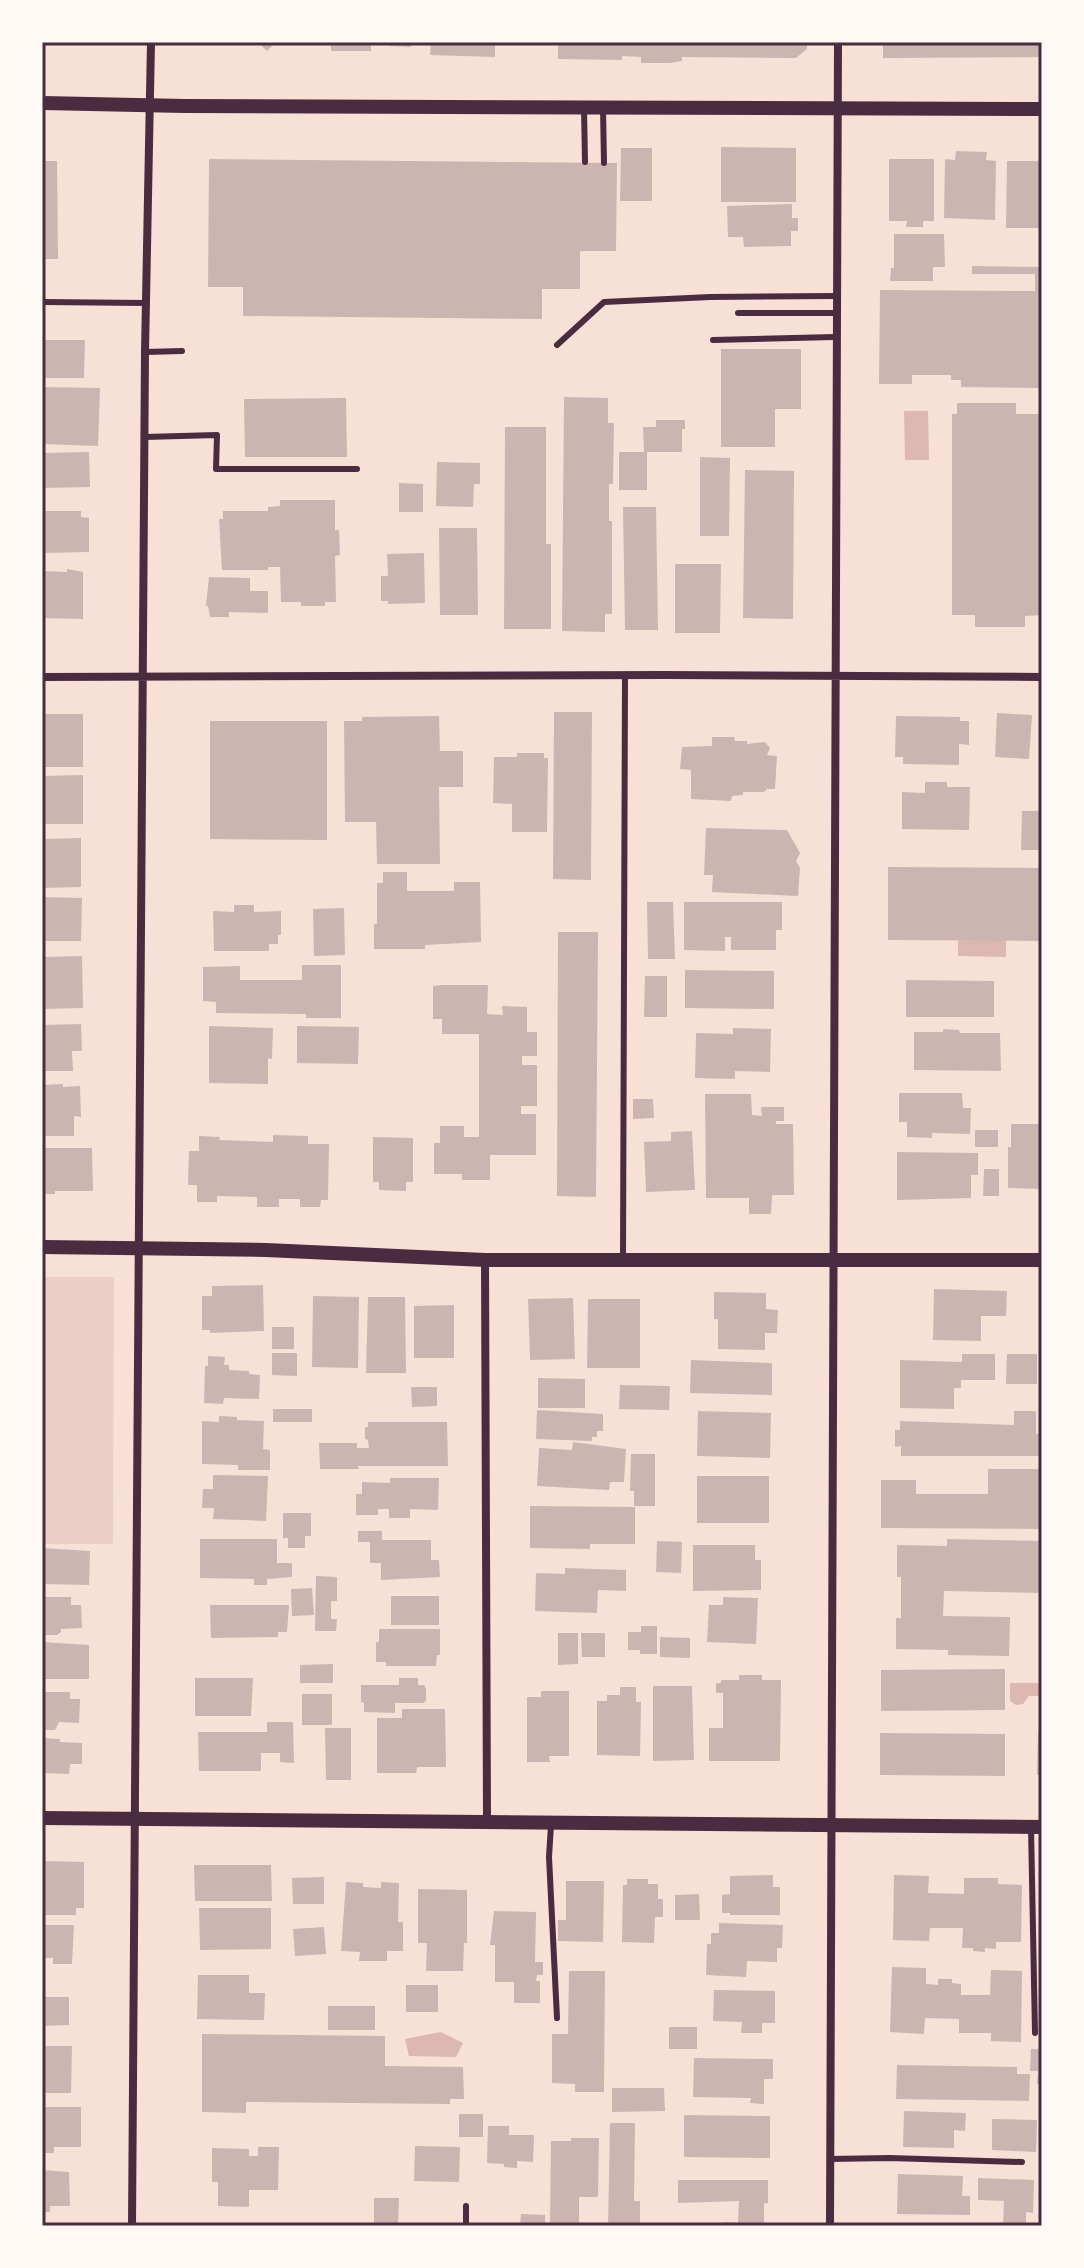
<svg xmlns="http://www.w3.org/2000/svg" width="1084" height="2268" font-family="'Nunito Sans',sans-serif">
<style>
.green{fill:#ebcfc5}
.water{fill:#dcb8b0}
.building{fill:#ccb4b1}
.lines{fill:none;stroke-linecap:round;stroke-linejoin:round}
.service{stroke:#4a2c40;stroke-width:6}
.minor{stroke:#4a2c40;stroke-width:8}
.tertiary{stroke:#4a2c40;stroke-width:14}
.neatline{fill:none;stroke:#4a2c40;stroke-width:3}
</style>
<rect width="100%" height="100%" fill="#f7e1d7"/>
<path class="green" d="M42 1277H114L113 1544H42Z"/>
<path class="water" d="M904 411H928L929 460H905Z
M958 938H1006V957L958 956Z
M1010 1683H1039L1040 1696H1029L1023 1704 1016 1705 1010 1701Z
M441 2032 463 2043 456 2057 409 2056 405 2039Z"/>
<path class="building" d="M258 42H276L267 51Z
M331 42H371V51H331Z
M390 42H411V47L390 46Z
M431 42H495V57L430 55Z
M558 42H807V49L796 58 682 57V61L670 63H641V57L622 56V60L558 59Z
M883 42H1042V57L883 58Z
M721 147 796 148V202H721Z
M621 148H652V201H620Z
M956 151 987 152 986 160 996 161 995 220 944 218 945 159 955 160Z
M209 159 617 163 616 251H580V289H542V319L243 316V287H208Z
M889 159H934V221H923V227H906L907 221H889Z
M42 161H57L58 259H42Z
M1007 161H1042V228H1006Z
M792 204V218H798V231H791V246L744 247 743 237H728L727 206Z
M894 234H944L945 267H933V281H890L891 268H894Z
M972 266 1042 267V388L961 387V380H951V375H912V384H879L880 290 1035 291V274H972Z
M42 340H85L84 378H43Z
M721 349H801V409H775V447H721Z
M42 387 100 388 98 446 42 444Z
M564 397 608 398V423H614L613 484H609V521H612V614H605V632L562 631Z
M346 398 347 457H245L244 399Z
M957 403H1016V414H1042V615L1025 616V627H975V615H952V414H957Z
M656 420H685V429H682V452H647V490H619V452H644L643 427H656Z
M505 427H546V544H551V629H504Z
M89 452 90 487 42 488V453Z
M700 457 730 458 729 536H700Z
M437 462 480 463V484H474L473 507 436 506Z
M745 470 794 471 793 619 743 618Z
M399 483 423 484V512H399Z
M280 500H335V530H339L340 555 335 556 336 602H325V606H301V602H281L280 567H268V570H222L219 519H223V511H268V507L280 506Z
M623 507H656L658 630H625Z
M42 511H81V517L89 518V552L42 553Z
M439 528H477L478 615H440Z
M424 553 425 603 388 604V601H381V576H388L387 554Z
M675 564H721L720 633H675Z
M67 569 83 572V619L42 618V571L67 572Z
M209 577 250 578V591H268V613L229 612V617H210L208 606H206Z
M554 712H592L591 880 553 879Z
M997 713 1032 715 1029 759 995 757Z
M42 714H83V767H42Z
M439 716 440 751H463V787H439L440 864H377L376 822H345L344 721H362V717Z
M896 716 960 717V721H969V745L959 744V765L903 764V757H895Z
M210 721H327V840L210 839Z
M712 737H734L735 741H747V744L765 742 770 748 767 755 777 756 775 789H767L764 792H743V795L732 796 731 801 691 799V770L680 769 682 747 712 746Z
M517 753H544V758H548L547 832H512V804L493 803 494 757H517Z
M83 775V824H42V776Z
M925 782H947V787H970L969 830 902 829V792L925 793Z
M1022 811H1042V850H1021Z
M706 828 787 830 800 853 796 861 800 868 798 896 712 892 713 875H704Z
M81 838V887L42 888V839Z
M888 867 1042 868V941L888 940Z
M383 872H407V891H454V882H480L481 942 425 945V949H374V924H377V883H383Z
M42 897 82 898 81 941H42Z
M647 902H673L675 959H648Z
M684 902H782V930H776V950H731V937H725V951L684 950Z
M234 905H254V912L281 911V935H278V944H269V951H214L213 911 234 912Z
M344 908 345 955 314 956 313 909Z
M558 932H598L596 1197 557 1196Z
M82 956 83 1008 42 1009V957Z
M302 965H341V1018H306V1014L216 1013V1002L203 1001V967L240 966V980H302Z
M685 970 774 971V1009L685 1008Z
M645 976H667V1017H644Z
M906 980 994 981V1017H906Z
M442 985H488L487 1014 503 1015 502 1006 527 1007V1032H537V1056H522V1065H537V1106H521V1114H536V1155H490V1180H462V1174H434V1143H440V1126H464V1137H479V1034H442V1019H433V986Z
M81 1024 82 1051H72L73 1071H42V1025Z
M209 1026 273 1028 272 1059 268 1058V1084L209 1083Z
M297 1026 359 1027 358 1064 297 1063Z
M733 1028 771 1029 770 1072 735 1071V1079L695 1078 696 1033 733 1034Z
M943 1029 959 1030 960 1033H1000L1001 1071 914 1070V1032H943Z
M63 1084V1087L80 1086 81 1117 74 1116V1136H42V1085Z
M899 1093H962L963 1108H971L970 1134 932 1133V1138L907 1137V1122H899Z
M705 1094H751L752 1115 762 1116 761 1107H784V1121H776V1124H793L794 1195H772L771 1214H749V1198H706Z
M633 1099H653L654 1118 633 1119Z
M1011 1124H1039L1042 1189 1008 1188V1147H1011Z
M975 1130H998V1147H975Z
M692 1131 695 1190 646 1192 644 1142 671 1141V1132Z
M273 1135 308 1136V1144H329L328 1200H321L320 1207H300V1199H279V1207H257V1197L217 1196V1202H197V1185H188L189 1151H199V1136L220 1137 219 1140 273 1142Z
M373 1137 413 1138V1182H406V1191L379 1190V1182H373Z
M42 1148H92L93 1191H55V1194H42Z
M897 1152 978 1153V1175H971V1198L897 1200Z
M984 1169H999V1196H983Z
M263 1285 264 1331 210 1333V1330H202V1296H212V1286Z
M934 1289 1007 1291 1006 1316H981V1341L933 1340Z
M714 1292 766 1293V1309L778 1310 777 1333H765V1350L718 1349V1319H714Z
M313 1296 359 1297 358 1368 312 1367Z
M368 1297H405L406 1373H366Z
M573 1298 575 1359 530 1360 528 1299Z
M588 1299H640V1368H587Z
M454 1305V1358H414V1306Z
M272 1327H294V1349H272Z
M272 1353H297V1376L272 1375Z
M962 1354H995V1380H961V1388H954V1409L900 1408V1360L962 1362Z
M1007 1354H1037V1384H1006Z
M208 1356 225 1357 224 1365H229V1370L249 1371V1374L260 1375 259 1399 224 1398 223 1404 204 1403 205 1366H208Z
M691 1360 772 1363V1395L690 1393Z
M538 1378 585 1379V1408H538Z
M620 1385 670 1386 669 1410 619 1409Z
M411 1387H437V1406L412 1407Z
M273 1409H312V1422H273Z
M537 1410 603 1414V1431H597V1437H592V1441L536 1439Z
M698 1411 771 1413 770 1458 697 1456Z
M1014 1411H1036V1434H1042V1456H901V1446L895 1447V1430H900V1421L1014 1425Z
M219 1416 237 1417V1420L264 1421 263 1449 270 1450V1470H238V1465L202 1464V1421L219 1422Z
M368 1422H447L448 1466H358L359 1469H320L319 1443H357V1448H369L368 1440 365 1439V1427H368Z
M573 1442 626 1449 624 1482H610L609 1490 537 1486 539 1448 572 1450Z
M631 1454H655V1506H634V1491H630Z
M988 1469H1040L1042 1529 881 1528V1480H916V1494H988Z
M213 1475 268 1476 266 1521 213 1519 214 1508H202L203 1489H213Z
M697 1476H769V1523H697Z
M390 1478H439L438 1510 410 1509V1518H389V1509H378V1515H356V1494H362V1482L390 1483Z
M530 1506 635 1507V1544H590V1549L530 1548Z
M283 1513H311V1536H305V1548H288V1538H283Z
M358 1531H382V1540H431V1560H439L440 1577 381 1580V1563H370V1542H358Z
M200 1539H277V1563H292V1577L267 1579V1585H254V1579L200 1578Z
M947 1539 1042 1541V1593L944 1591 943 1616 1010 1617 1009 1656 948 1655V1650L896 1649V1618H901V1577H897V1545L947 1546Z
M657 1541 682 1542 681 1573 656 1572Z
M693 1545H755V1560H761V1590L693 1591Z
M42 1548 90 1551 89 1585 42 1584Z
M565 1568 626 1570V1591L598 1590 597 1613 535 1611 536 1573 565 1574Z
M316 1576 337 1577V1601H331V1619H337L336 1631H315Z
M312 1588 314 1615 292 1616 291 1589Z
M391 1596H439V1625H391Z
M42 1597H71V1605H81L82 1628 61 1629V1632L57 1635H42Z
M723 1597 758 1598 756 1644 707 1642 709 1605H723Z
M210 1605H289L287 1632H278V1637L211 1638Z
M641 1626H657V1654H640V1650H628V1632H641Z
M379 1629H440V1655H437L436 1666H386V1662H376V1642H379Z
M558 1633H578V1664L558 1665Z
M581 1633H605V1657H582Z
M660 1637 690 1638V1658L660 1657Z
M42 1642 89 1645V1679H42Z
M333 1664V1683H300V1665Z
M1005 1669V1710L881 1711V1670Z
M739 1675H762V1680H781L780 1761H709V1728H723V1693H716V1683H721V1680H739Z
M195 1678H253L251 1716H195Z
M399 1678H418V1685H424L426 1689V1701L423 1703H395V1713L364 1712V1703L361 1702V1685H399Z
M653 1686H692L694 1760 653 1761Z
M620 1687H636V1702H641L640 1756 597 1755V1701H607V1695H620Z
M541 1691H569V1756H549L550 1762H527V1697H541Z
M42 1692H70V1699H80L79 1723 59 1722 55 1730H42Z
M302 1694H332V1725H302Z
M402 1709H445L446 1767H417L416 1773H377V1718H402Z
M267 1722H293L294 1763 280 1762V1753H261V1771H199L198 1732H267Z
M325 1728H351V1780H326Z
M1038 1732H1042V1775H1037Z
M880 1733 1005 1734V1776L880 1775Z
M42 1738 60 1739V1742L82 1743V1764H70L69 1774 42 1773Z
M44 1861 84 1862V1908H76V1915H44Z
M194 1865H271L272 1901H195Z
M773 1875V1887H780V1915H730V1913H722V1895L730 1894V1876Z
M894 1875 929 1876 928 1893 964 1894V1878H998V1884L1022 1885 1021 1942H996V1949L985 1948V1952L973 1951V1948H962L963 1928H930L929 1941 893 1940Z
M324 1877V1904H293L292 1878Z
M627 1879H648V1884H658V1899H663V1917H655L654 1943 622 1942 623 1885H627Z
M566 1881H604L603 1942 558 1941V1920H566Z
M346 1882 363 1883V1887L381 1888V1882L399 1883 398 1922H403V1951H387V1961H359L360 1952 341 1951Z
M418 1889 467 1890V1943H464L463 1971H426L427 1943H418Z
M699 1894 700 1920H675V1895Z
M199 1908H271V1949L200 1950Z
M494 1911 536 1912 535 1962H543V1975H537L536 1981H540V2003H514V1982H495V1945H490Z
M719 1923 783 1925 782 1948H777V1962L747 1961 746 1977 706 1975 707 1944H711V1933H719Z
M42 1925H74L72 1964H53V1958H42Z
M324 1927 326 1954 295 1956 293 1929Z
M892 1967 926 1968V1984L938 1985V1979H952V1983L961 1984V1995H990L991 1970 1022 1971 1021 2042 991 2041V2033H959V2019L925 2018 924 2034 890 2032Z
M569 1971H605L604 2092H575V2084L552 2083V2034H568Z
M198 1975H249V1993H265L264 2020 197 2019Z
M406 1985H438V2012H406Z
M714 1990 775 1991V2023H762V2033H741L742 2022 713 2021Z
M42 1997H69V2025L42 2026Z
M328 2006H375V2030H328Z
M669 2027H697V2049H669Z
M202 2034 385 2036V2066L463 2067 464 2099H450V2104L246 2102V2113L202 2112Z
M42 2046H72L71 2093H42Z
M1031 2049H1042V2084H1037L1038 2071H1030Z
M694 2058 773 2059V2079H764V2104L750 2103 751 2098 693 2097Z
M897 2065 1017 2067V2074H1030L1029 2101 896 2099Z
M612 2088H664L665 2111 612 2112Z
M42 2107H81V2147H54V2153H42Z
M904 2111 966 2113 965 2131 954 2130V2148L903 2147Z
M459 2114H483V2137H459Z
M684 2115 770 2116V2158L684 2157Z
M992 2119 1037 2120 1036 2152 992 2150Z
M610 2123H635L634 2201H640V2226H608Z
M488 2126H509V2135H534L533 2162 517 2161V2168L504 2167V2164L487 2163Z
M571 2138H599L598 2197H579V2226H550L551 2141H571Z
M415 2146 460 2147 459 2182 414 2181Z
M258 2147H279L278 2190H249V2207L218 2206V2182H212V2148L249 2149V2156H258Z
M42 2170 69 2172 70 2206H50V2212H42Z
M898 2174 963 2176 962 2196H970V2215L897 2214Z
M978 2178 1034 2180 1033 2213 1026 2212V2226H1003L1004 2201 978 2200Z
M678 2180H768V2203H764V2226H723V2222L738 2223 739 2201 678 2203Z
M374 2198H399L398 2226H374Z
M521 2214 545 2215V2226H520Z"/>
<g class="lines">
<path class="service" d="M584 108 585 162
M603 108 604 163
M42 302 146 303
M738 313H835
M713 340 835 337
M557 345 604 302 710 297 836 296
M145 352 182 351
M145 437 217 435 216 469H357
M623 1260 625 676
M551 1825 549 1857 557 2018
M1031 1827 1035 2033
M830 2159 890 2158 1022 2162
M466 2206V2226"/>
<path class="minor" d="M42 677 664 675 1042 677
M485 1260 487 1820
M132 2226 145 352 151 42
M830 2226 838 42"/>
<path class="tertiary" d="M42 103 185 106 1042 109
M42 1247 266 1250 485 1260H1042
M42 1818 1042 1827"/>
</g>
<rect width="1084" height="2268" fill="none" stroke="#fffaf5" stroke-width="88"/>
<rect x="44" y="44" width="996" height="2180" class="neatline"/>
</svg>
